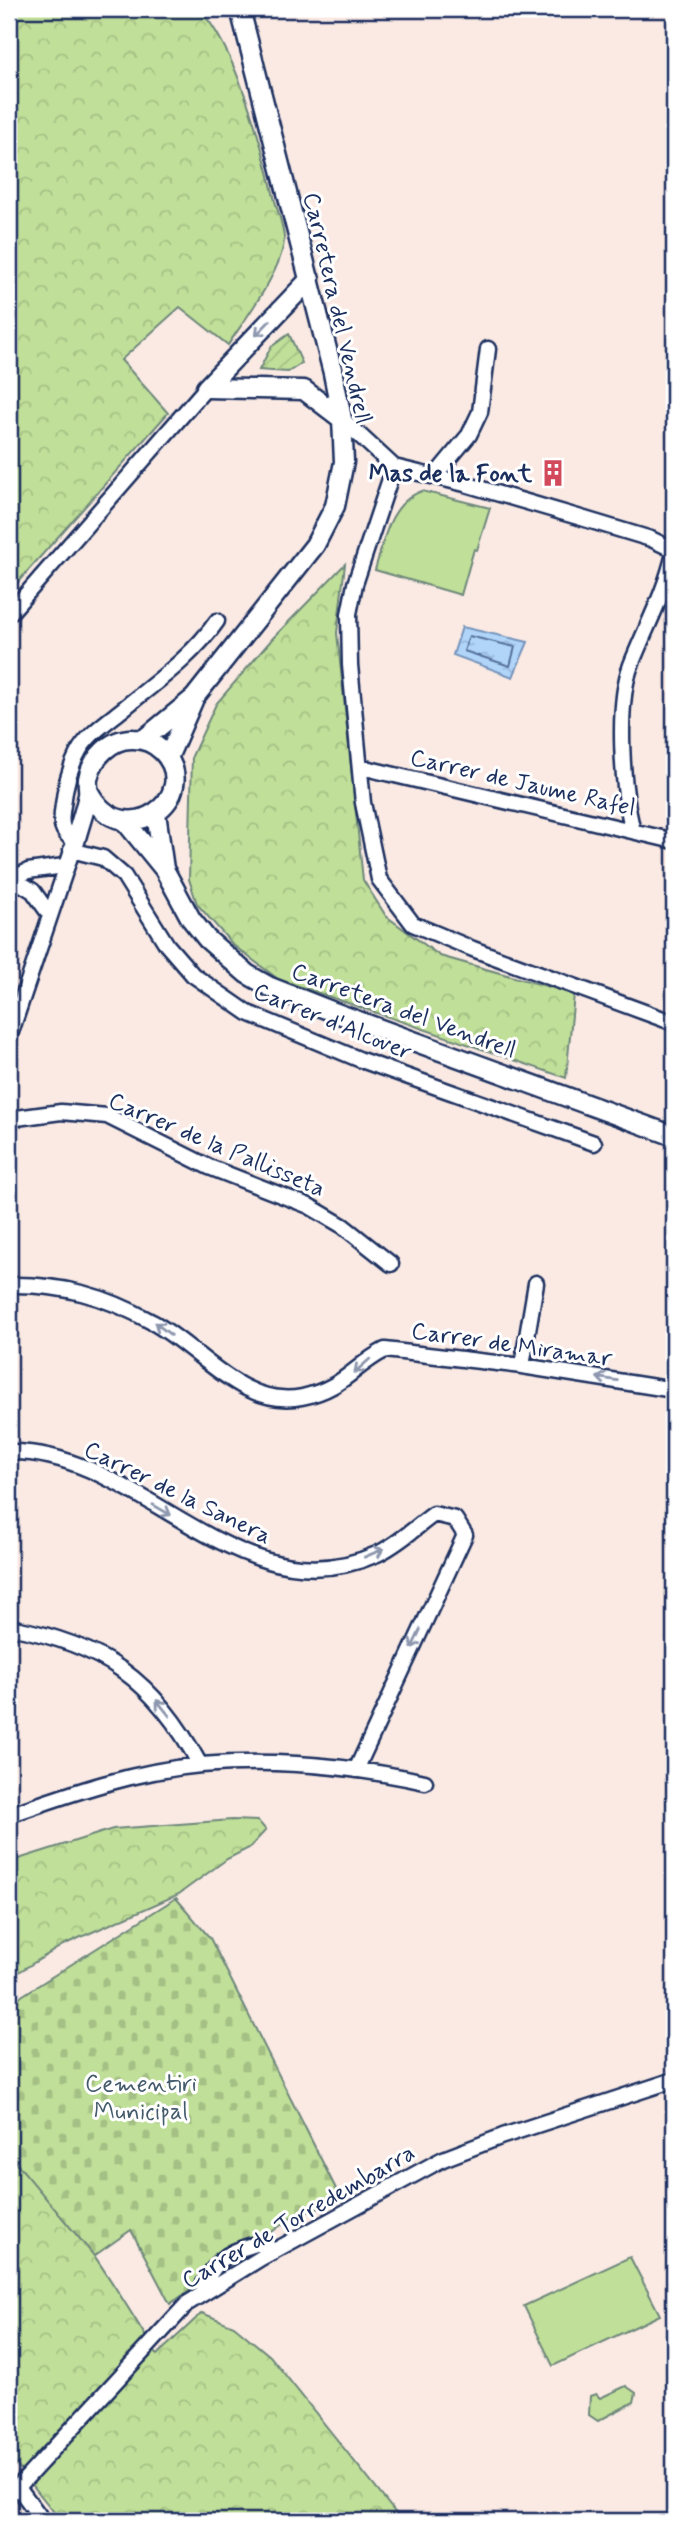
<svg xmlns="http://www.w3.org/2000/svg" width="683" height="2530" font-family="Mynerve,sans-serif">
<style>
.forest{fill:url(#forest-crowns);stroke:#6e877b;stroke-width:2}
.cemetery{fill:url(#cemetery-stones);stroke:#6e877b;stroke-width:2}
.park{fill:#c0df98;stroke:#6e877b;stroke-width:2}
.garden{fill:url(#garden-furrows);stroke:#6e877b;stroke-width:2}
.water{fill:url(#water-ripples);stroke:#7493bb;stroke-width:2}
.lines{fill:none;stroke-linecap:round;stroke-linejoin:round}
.shore{stroke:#57719c;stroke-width:2}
.minor-casing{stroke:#1b2f5e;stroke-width:19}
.tertiary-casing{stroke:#1b2f5e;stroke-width:23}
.minor{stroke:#fff;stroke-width:14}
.tertiary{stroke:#fff;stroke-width:18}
.oneway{stroke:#8d97ae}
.labels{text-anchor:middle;stroke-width:6;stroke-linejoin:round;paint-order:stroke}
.street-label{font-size:24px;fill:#1b2f5e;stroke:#fff}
.poi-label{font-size:24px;font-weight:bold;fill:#1b2f5e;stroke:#fff;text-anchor:end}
.park-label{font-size:24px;fill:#445b6c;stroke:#fff}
</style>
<defs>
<pattern id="forest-crowns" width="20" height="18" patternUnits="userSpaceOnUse" patternTransform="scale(1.75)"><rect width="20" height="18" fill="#c0df98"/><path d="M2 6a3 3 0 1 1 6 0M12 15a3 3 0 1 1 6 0" fill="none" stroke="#a4c085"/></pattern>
<pattern id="cemetery-stones" width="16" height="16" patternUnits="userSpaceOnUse" patternTransform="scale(1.75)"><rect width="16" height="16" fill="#c0df98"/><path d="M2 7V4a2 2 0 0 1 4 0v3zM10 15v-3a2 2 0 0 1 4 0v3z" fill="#a4c085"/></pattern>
<pattern id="garden-furrows" width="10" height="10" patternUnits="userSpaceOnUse" patternTransform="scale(1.75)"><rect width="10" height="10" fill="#c0df98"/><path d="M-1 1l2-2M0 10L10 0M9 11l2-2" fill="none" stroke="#a4c085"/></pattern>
<pattern id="water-ripples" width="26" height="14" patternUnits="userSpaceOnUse" patternTransform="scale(1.75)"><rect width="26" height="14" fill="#b0d5f9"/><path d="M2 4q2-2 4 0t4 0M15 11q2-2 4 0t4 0" fill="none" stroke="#97b7d8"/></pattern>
</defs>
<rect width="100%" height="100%" fill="#faeae3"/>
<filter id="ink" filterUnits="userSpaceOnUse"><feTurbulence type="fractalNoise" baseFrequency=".0143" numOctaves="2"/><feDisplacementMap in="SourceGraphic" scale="14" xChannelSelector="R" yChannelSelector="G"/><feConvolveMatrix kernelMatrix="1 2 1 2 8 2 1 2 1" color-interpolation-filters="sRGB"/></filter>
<g filter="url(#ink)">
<path class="forest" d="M9 9H199C236 47 263 148 275 201 278 212 283 225 284 237 285 267 245 319 228 345L180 307 121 360 168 413 9 592Z
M345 564 337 633 363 880 386 916 440 956 574 994 566 1078 278 979 233 945 197 904 189 879 192 756 216 704 273 638Z
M232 1820 258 1821 266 1830 249 1848 227 1859 179 1894 63 1945 9 1978V1862L113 1829Z
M9 2158C71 2210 115 2286 157 2355L202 2313 234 2326 270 2356 402 2521H61L11 2458 9 2459Z"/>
<path class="cemetery" d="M176 1898 210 1938 342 2201 292 2217 265 2237 213 2260 196 2286 170 2304 131 2230 94 2256 9 2154V2004Z"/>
<path class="park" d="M422 491 490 508 477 550 474 549 461 595 375 570C384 540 389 503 422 491Z
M630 2257 660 2315 553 2366 524 2306Z
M626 2386 636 2393 634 2402 598 2421 589 2415 590 2396 596 2394 600 2398Z"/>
<path class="garden" d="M289 334 302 363 288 372 259 370 271 347Z"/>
<path class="water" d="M462 627 528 642 513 677 453 655Z"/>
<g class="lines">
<path class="shore" d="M469 636 515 647 510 666 464 651Z"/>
<defs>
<path id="minor" d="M342 419 394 467 465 484 578 517 651 539 674 550
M394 467 355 584 349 614 350 665 363 803 379 879 413 924 473 949 674 1023
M435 476 469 435 480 412 488 349
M9 614 206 388
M361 767 674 841
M633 831C622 790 616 704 631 665 646 627 665 593 674 553
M71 850 103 858 124 876 167 945 193 975 248 1013 361 1060 594 1143
M12 878 33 891 50 915
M9 880 28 871 64 866
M9 1038 75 842C60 831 60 823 63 805 65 786 70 766 80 749 90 733 108 721 123 709 157 681 192 657 217 621
M9 1119 61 1112 107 1116 209 1167 309 1206 343 1226 391 1264
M9 1285C62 1284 106 1296 152 1322 199 1347 242 1409 302 1397 344 1388 352 1367 385 1350L522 1366 674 1390
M522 1366 536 1283
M9 1452C140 1449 238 1616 377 1554 397 1545 416 1527 434 1514L455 1519 465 1535 356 1770
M9 1627C103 1644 155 1680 200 1765
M9 1815C71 1793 135 1771 201 1765 275 1759 352 1766 425 1782
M206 2292 203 2285C219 2256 232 2249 265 2242L272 2253
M18 2487 43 2521
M9 2492 18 2487 188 2303 261 2258 443 2159 503 2136 674 2080"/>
<path id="tertiary" d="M206 388 310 279
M206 388 304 390 342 419
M143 740 194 698 315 545 335 506 344 462 342 419 333 373 240 9
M168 758 193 701
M156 813 164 869
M124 820 164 869 191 919 207 939 247 974 270 987 331 1011 674 1136
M75 842C79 826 85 811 88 795 89 790 87 784 88 779 92 758 111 738 133 739 143 739 154 743 162 751 206 796 123 857 89 792"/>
</defs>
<use href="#minor" class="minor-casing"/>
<use href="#tertiary" class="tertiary-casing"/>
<use href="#minor" class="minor"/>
<use href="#tertiary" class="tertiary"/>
</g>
<defs><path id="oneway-shaft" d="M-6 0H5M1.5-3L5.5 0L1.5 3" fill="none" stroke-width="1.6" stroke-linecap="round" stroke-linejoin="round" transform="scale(1.75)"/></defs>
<g class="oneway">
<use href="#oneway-shaft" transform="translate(263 328) rotate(134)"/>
<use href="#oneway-shaft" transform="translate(163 1329) rotate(-143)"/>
<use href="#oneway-shaft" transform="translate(362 1366) rotate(138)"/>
<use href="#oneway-shaft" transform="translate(607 1379) rotate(-171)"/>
<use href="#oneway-shaft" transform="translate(162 1510) rotate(30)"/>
<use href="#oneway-shaft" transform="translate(374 1553) rotate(-23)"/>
<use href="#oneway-shaft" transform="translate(416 1639) rotate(115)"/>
<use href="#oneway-shaft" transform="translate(163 1708) rotate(-129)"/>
</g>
</g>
<defs>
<symbol id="building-bare" viewBox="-9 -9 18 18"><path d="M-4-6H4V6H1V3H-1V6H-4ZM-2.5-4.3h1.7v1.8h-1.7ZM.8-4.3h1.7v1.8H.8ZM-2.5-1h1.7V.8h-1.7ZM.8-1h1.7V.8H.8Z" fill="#d1495b" stroke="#fff" stroke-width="2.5" paint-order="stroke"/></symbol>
</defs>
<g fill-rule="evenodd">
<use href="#building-bare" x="534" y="454" width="38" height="38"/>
</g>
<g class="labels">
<g class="street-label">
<text transform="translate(338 308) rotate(77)" y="8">Carretera del Vendrell</text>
<text transform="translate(523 782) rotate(13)" y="8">Carrer de Jaume Rafel</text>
<text transform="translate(404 1010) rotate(20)" y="8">Carretera del Vendrell</text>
<text transform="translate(333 1021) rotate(22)" y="8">Carrer d'Alcover</text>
<text transform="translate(217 1144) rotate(23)" y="8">Carrer de la Pallisseta</text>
<text transform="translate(512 1344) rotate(8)" y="8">Carrer de Miramar</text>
<text transform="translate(178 1492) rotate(26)" y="8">Carrer de la Sanera</text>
<text transform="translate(298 2216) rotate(-30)" y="8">Carrer de Torredembarra</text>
</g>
<g class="poi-label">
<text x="532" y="481">Mas de la Font</text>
</g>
<g class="park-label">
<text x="141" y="2091">Cementiri<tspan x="141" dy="28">Municipal</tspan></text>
</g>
</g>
<rect width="683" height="2530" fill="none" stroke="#fff" stroke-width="35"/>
<rect x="18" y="18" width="648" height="2495" fill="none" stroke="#1b2f5e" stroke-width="2.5" filter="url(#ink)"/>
</svg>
